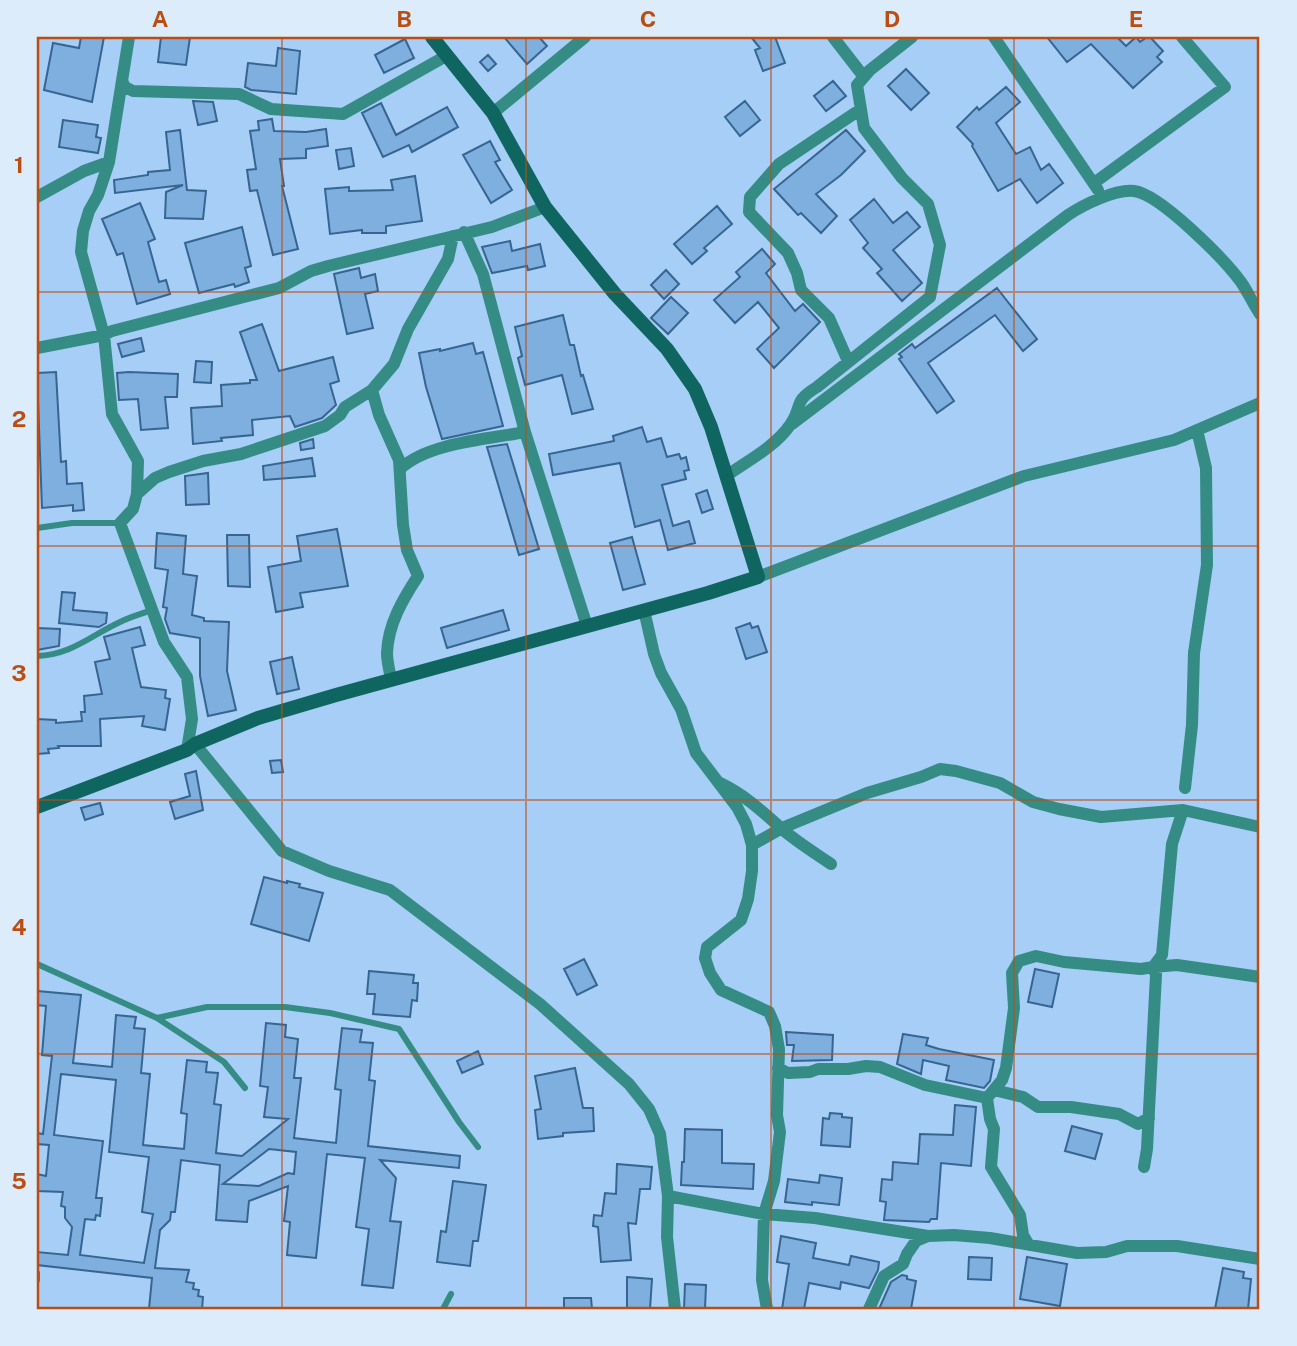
<svg xmlns="http://www.w3.org/2000/svg" width="1297" height="1346" font-family="'Public Sans',sans-serif">
<style>
.building{fill:#7eafdf;stroke:#366591;stroke-width:2;fill-rule:evenodd}
.lines{fill:none;stroke-linecap:round;stroke-linejoin:round}
.lane{stroke:#348c85;stroke-width:6}
.street{stroke:#348c85;stroke-width:12}
.secondary{stroke:#0f655f;stroke-width:14}
.grid{fill:none;stroke:#bb4d13;stroke-width:2;stroke-opacity:0.55}
.neatline{fill:none;stroke:#bb4d13;stroke-width:2.5}
.grid-label{font-size:23px;text-anchor:middle;font-weight:bold;fill:#bb4d13}
</style>
<rect width="100%" height="100%" fill="#a6cef6"/>
<path class="building" d="M81 37H104L92 102 44 90 53 43 79 48Z
M161 37H190L186 65 158 62Z
M504 37H539L547 46 527 64Z
M751 37H775L785 63 763 71 755 50 760 48Z
M1047 37H1117L1126 46 1136 37 1140 42 1147 37H1150L1163 51 1157 57 1162 62 1133 88 1091 44 1067 62Z
M405 39 414 58 384 73 375 55Z
M278 48 300 51 296 94 251 90 245 87 248 63 276 66Z
M488 55 496 64 488 71 480 62Z
M906 69 929 93 911 110 888 86Z
M833 81 846 96 826 111 814 96Z
M1006 87 1020 102 996 123 1016 154 1030 147 1041 170 1049 164 1063 183 1037 203 1020 179 998 191 972 146 973 144 957 127 977 107 979 110Z
M193 101 213 102 217 121 198 125Z
M745 101 760 120 740 136 725 117Z
M381 103 396 135 447 107 458 127 412 152 409 145 383 157 362 113Z
M272 119 274 131 306 132 326 129 328 146 306 149V158L280 159 284 186H282L298 249 273 255 257 190 250 191 247 170 256 169 250 131 259 130 258 121Z
M63 120 98 125 96 137 101 138 98 153 59 147Z
M180 130 187 190 206 191 203 219 165 218 166 192 183 185 115 193 114 180 148 175V172L170 170 166 132Z
M846 130 865 151 841 175 816 194 837 216 821 233 801 213 798 215 774 189Z
M490 141 500 160 495 162 512 190 491 203 463 155Z
M351 148 354 166 339 169 336 150Z
M415 176 422 221 386 226V233H362V230L330 234 325 189 349 187V191L393 190 391 180Z
M874 199 893 223 907 212 920 227 893 250 922 283 902 301 877 273 882 269 863 248 868 243 850 220Z
M140 203 155 239 148 242 159 282 166 280 170 294 137 304 123 253 117 255 102 219Z
M717 206 732 224 704 248 707 251 692 264 674 244Z
M242 227 251 266 245 268 249 282 235 287 234 284 199 293 185 243Z
M510 241 512 251 540 244 545 266 528 270 527 266 492 273 482 247Z
M762 249 775 264 766 273 795 311 803 304 820 322 774 368 757 349 779 328 758 302 735 323 714 300 740 277 736 272Z
M359 268 361 278 375 274 378 291 365 294 373 328 347 334 334 274Z
M666 270 679 284 664 299 651 285Z
M997 288 1037 339 1023 351 995 315 928 363 954 401 937 413 899 359 902 357 899 354 912 344 915 348Z
M671 297 688 313 668 334 651 318Z
M563 315 570 345H574L581 376 583 375 593 409 572 414 562 375 525 385 518 358 522 356 515 327Z
M262 324 279 371 333 357 339 381 330 384 336 405 322 418 295 427 290 416 252 420 253 435 221 438 222 441 193 444 191 408 222 406 221 385 250 383V380H257L240 332Z
M141 338 144 351 122 357 118 344Z
M473 343 476 354 483 352 503 426 442 439 426 387 419 353 440 349V351Z
M196 361 212 362 211 383 194 382Z
M56 372 61 462 66 461 67 484 82 483 84 510 73 511V505L42 508 37 373Z
M129 372 178 374 177 397H165L168 428 141 430 138 399 119 400 117 373Z
M642 427 647 442 661 438 667 457 679 454 681 459 686 457 689 470 684 471 686 479 662 485 673 526 689 521 695 543 668 550 660 520 635 527 620 463 553 475 549 454 614 441 613 436Z
M313 439 314 448 301 450 300 443Z
M507 444 539 549 519 555 487 447Z
M312 458 315 476 264 480 263 466Z
M208 473 209 504 186 505 185 476Z
M707 490 713 509 702 513 696 494Z
M337 529 348 586 300 593 303 607 276 612 268 567 301 561 297 536Z
M157 533 186 536 183 574 197 576 192 615 204 618V621L229 622 227 671 236 710 208 716 200 676V638L170 633 165 619 167 608 163 607 168 570 155 568Z
M227 535H249L250 587 228 586Z
M632 537 645 584 623 590 610 543Z
M62 592 75 593 73 610 107 613 106 623 99 627 59 623Z
M503 610 509 630 447 648 441 628Z
M750 623 752 628 758 626 767 652 746 659 736 628Z
M140 627 145 645 132 648 141 687 166 690 165 698 170 699 165 730 142 726 144 716 100 719 101 746H58L59 748 48 749 49 753 37 754V719L56 720V723L82 721 81 712H85L84 696 102 694 95 662 110 659 104 637Z
M37 628 60 629 59 646 37 650Z
M292 657 299 689 277 694 270 662Z
M281 760 283 772 272 773 270 761Z
M196 771 203 810 175 819 170 802 190 796 185 774Z
M100 803 103 814 85 820 81 808Z
M264 877 287 883V881L300 884 299 887 323 893 309 941 251 924Z
M584 959 597 985 577 995 564 969Z
M1035 969 1059 974 1052 1007 1028 1002Z
M369 971 414 975 413 983H418L417 1001 412 1000 410 1017 373 1014 375 994H367Z
M37 991 81 995 73 1063 112 1067 116 1015 136 1017 134 1028 145 1029 141 1073 150 1074 143 1145 184 1149 187 1114 181 1113 187 1060 207 1062 206 1072 218 1073 214 1104 221 1105 216 1153 242 1156 288 1119 264 1117 268 1087 260 1086 266 1023 286 1025 285 1037 298 1039 294 1078H301L294 1138 336 1143 341 1090 335 1089 342 1028 362 1030 360 1042 373 1043 369 1080 375 1081 368 1146 460 1156 459 1168 380 1160 396 1178 390 1221 401 1222 393 1288 362 1285 369 1229 356 1227 365 1158 327 1154 316 1258 287 1255 290 1222 284 1221 288 1186 249 1201 247 1222 216 1220 220 1165 181 1160 175 1212H171L170 1220 160 1230 155 1268 189 1270 186 1282 194 1283 193 1289 199 1290 198 1296 203 1297 202 1309H149L152 1278 37 1265V1252L68 1255 72 1227 65 1218V1207L61 1206 63 1192 37 1191V1174L46 1176 49 1145 37 1144V1133L43 1134 52 1056 42 1055 46 1006 37 1005ZM61 1074 116 1080 109 1152 149 1157 142 1212 153 1214 144 1263 80 1255 85 1219 95 1220 96 1215 100 1216 102 1198H96L103 1141 54 1135ZM269 1149 296 1152 294 1174 288 1173 259 1186 223 1184Z
M786 1032 833 1035 832 1060 792 1061 794 1045H787Z
M903 1034 928 1038 926 1045 939 1049 994 1060 990 1081 984 1088 946 1080 949 1066 923 1060 921 1074 897 1064Z
M478 1051 483 1064 462 1073 457 1061Z
M575 1068 583 1108H593L594 1131 563 1133V1136L538 1139 535 1110 541 1109 535 1076Z
M955 1105 976 1107 971 1166 941 1163 937 1219H931L929 1222 884 1220 886 1202 880 1201 882 1179 892 1180 893 1162 918 1164 920 1134 953 1135Z
M830 1113 842 1114V1117L852 1118 850 1147 821 1145 823 1118 829 1119Z
M1072 1126 1102 1134 1095 1159 1065 1151Z
M685 1129 722 1130V1163L754 1164 753 1189 681 1185 682 1162H684Z
M617 1164 652 1167 650 1189H640L636 1224 628 1223 631 1260 601 1262 598 1227 593 1226 594 1215 602 1216 605 1193 616 1194Z
M820 1175 842 1178 839 1205 812 1202V1205L785 1202 788 1179 819 1183Z
M453 1181 486 1185 478 1241H473L470 1266 437 1262 441 1231 446 1232Z
M781 1236 816 1243 813 1258 849 1265 851 1256 879 1262 878 1270 869 1288 841 1282 840 1289 809 1283 804 1309H782L789 1264 777 1262Z
M969 1257 992 1258 991 1280 968 1279Z
M1027 1257 1067 1264 1060 1306 1020 1299Z
M1223 1268 1244 1272 1243 1278 1251 1279 1248 1309H1215Z
M902 1275 907 1276V1279L916 1281 911 1309H879L891 1282Z
M627 1277 652 1279 650 1309H627Z
M685 1284 706 1285 705 1309H684Z
M564 1298H591L592 1309H564Z"/>
<g class="lines">
<path class="lane" d="M37 528 72 523H120
M37 656C71 655 90 636 120 622 130 617 141 614 152 610
M37 964 157 1018 224 1062 245 1088
M157 1018 207 1007H285L330 1013 399 1029 459 1122 478 1147
M37 1280V1273
M443 1309 451 1294"/>
<path class="street" d="M129 37 109 162 98 195 89 211 83 231 81 252 104 335 112 414 138 461 137 494 133 509 120 523 164 642 187 677 192 719 187 750
M833 37 864 77
M994 37 1098 190
M122 81 125 87 133 91 239 94 271 109 343 114 446 56
M493 113 585 37
M1094 183 1225 87 1182 37
M37 197 84 171 109 162
M464 232 483 274 525 432 587 626
M37 348 104 335 112 331 279 288 311 271 328 266 492 227 545 207
M848 361 829 318 801 290 797 273 788 253 749 212 750 197 779 164 861 109
M372 390 379 415 399 460 403 525 407 550 418 576C403 599 388 624 387 653 387 662 390 672 391 680
M792 424 1068 215C1083 205 1115 189 1134 191 1160 194 1224 259 1241 282 1248 292 1253 304 1260 314
M400 469C427 443 488 439 525 432
M726 476C747 461 775 447 790 425 804 406 791 403 817 387L930 297 940 245 928 204 902 178 864 128 857 85 870 70 912 37
M137 494 155 478 169 472 203 461 241 454 325 426 340 415 345 407 372 390 394 364 408 329 448 259 453 236
M758 577 1024 476 1174 440 1260 403
M644 610 654 654 661 673 681 709 696 753 737 807 746 824 752 845V871L748 899 741 920 707 947 705 958 710 973 721 990 769 1012 775 1026 779 1049 777 1115 780 1132 774 1181 764 1214 762 1280 767 1309
M195 744 282 851 329 871 390 890 540 1004 629 1084 649 1109 660 1134 668 1196 764 1214 815 1218 928 1236
M720 783C745 795 762 811 782 829 797 842 815 853 831 864
M1185 788 1192 725 1194 653 1207 565 1206 468 1197 430
M752 845 782 828 867 793 921 777 940 769 956 771 1000 783 1033 802 1059 809 1101 817 1183 810 1260 827
M778 1068 788 1073 810 1072 818 1069H848L866 1066 880 1067 925 1085 987 1098
M994 1090 1023 1097 1038 1107H1071L1119 1114 1138 1124 1149 1118
M1144 1167 1147 1149 1156 975 1153 967 1177 965 1260 977
M668 1196 667 1237 675 1309
M1029 1245 1023 1235 1020 1215 991 1167 994 1129 990 1119 987 1098 1002 1080 1006 1068 1014 1008 1012 973 1019 961 1036 956 1064 962 1141 969 1153 967 1162 955 1172 844 1183 810
M869 1309 884 1276 903 1264 907 1254 916 1241 928 1236 954 1235 990 1238 1077 1253 1106 1252 1127 1246H1177L1260 1259"/>
<path class="secondary" d="M37 807 187 750 195 744 258 718 336 695 708 593 758 577 711 427 695 389 667 349 615 294 545 207 493 113 432 37"/>
</g>
<path class="grid" d="M282 37V1309M526 37V1309M771 37V1309M1014 37V1309M37 292H1260M37 546H1260M37 800H1260M37 1054H1260"/>
<rect width="1297" height="1346" fill="none" stroke="#ddecfb" stroke-width="77"/>
<rect x="38" y="38" width="1220" height="1270" class="neatline"/>
<g class="grid-label">
<text x="160" y="27">A</text>
<text x="404" y="27">B</text>
<text x="648" y="27">C</text>
<text x="892" y="27">D</text>
<text x="1136" y="27">E</text>
<text x="19" y="173">1</text>
<text x="19" y="427">2</text>
<text x="19" y="681">3</text>
<text x="19" y="935">4</text>
<text x="19" y="1189">5</text>
</g>
</svg>
